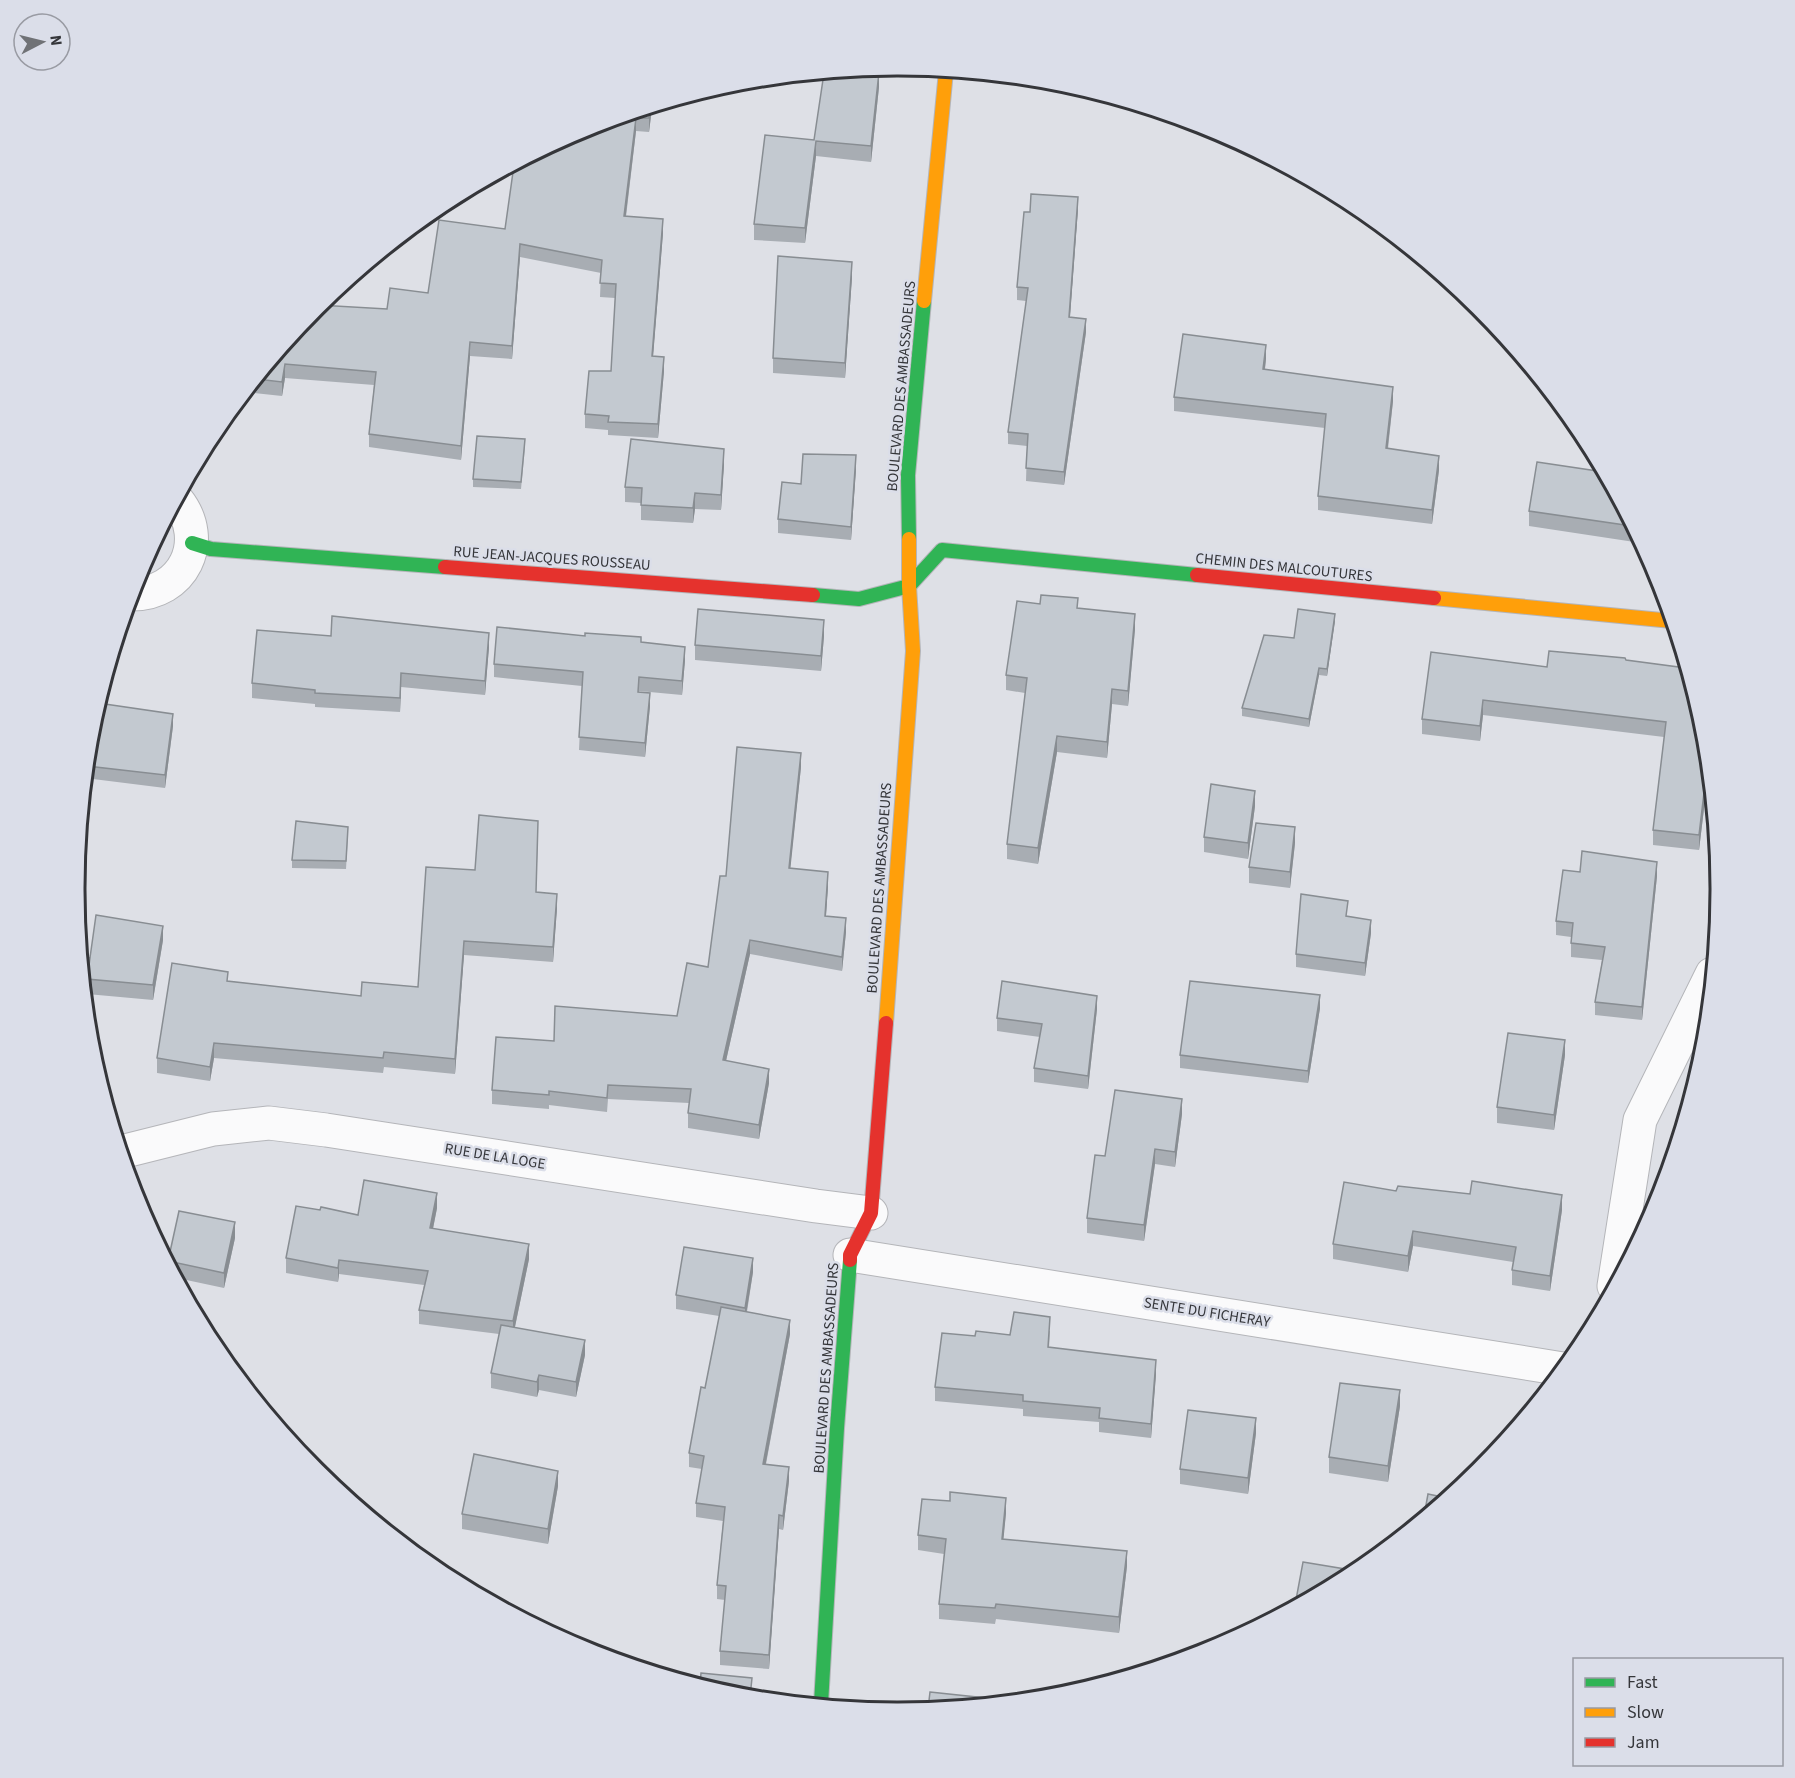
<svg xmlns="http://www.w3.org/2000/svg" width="1795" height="1778" font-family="'Source Sans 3',sans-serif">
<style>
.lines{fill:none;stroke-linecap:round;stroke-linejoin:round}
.street-casing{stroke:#b4b5b9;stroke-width:35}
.fast-casing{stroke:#b4b5b9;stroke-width:16}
.slow-casing{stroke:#b4b5b9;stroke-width:16}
.jam-casing{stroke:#b4b5b9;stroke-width:16}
.street{stroke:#fafafb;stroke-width:33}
.fast{stroke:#30b455;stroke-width:14}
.slow{stroke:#ff9f0a;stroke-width:14}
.jam{stroke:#e5322d;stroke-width:14}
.wall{fill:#a8adb3}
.shaded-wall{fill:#888d92}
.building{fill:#c3c9d0;stroke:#888d92;stroke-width:1.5}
.labels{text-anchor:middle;stroke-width:5;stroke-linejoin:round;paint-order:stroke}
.street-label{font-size:15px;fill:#35363a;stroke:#dbdee9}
.rim{fill:none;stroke:#35363a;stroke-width:3}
</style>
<rect width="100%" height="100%" fill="#dee0e6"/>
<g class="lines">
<defs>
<path id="street" d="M131 594C183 595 210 541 177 500
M121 1152 213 1129 269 1123 326 1130 816 1206 871 1213
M850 1255 1563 1369
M1614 1286 1640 1120 1712 974"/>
<path id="fast" d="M909 539 908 475 924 301
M192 543 211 549 445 567
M813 595 859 599 909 586 942 550 1197 575
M821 1704 837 1428 850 1260"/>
<path id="slow" d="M924 301 946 71
M1434 598 1672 621
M886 1023 913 651 909 586V539"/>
<path id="jam" d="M445 567 813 595
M1197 575 1434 598
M850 1260V1255L871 1213 886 1023"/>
</defs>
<use href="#street" class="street-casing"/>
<use href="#fast" class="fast-casing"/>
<use href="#slow" class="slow-casing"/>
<use href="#jam" class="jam-casing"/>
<use href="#street" class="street"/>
<use href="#fast" class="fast"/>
<use href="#slow" class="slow"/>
<use href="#jam" class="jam"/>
</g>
<path class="wall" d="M879 87 871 162 816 156 805 243 754 240V224L814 140Z
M652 108 649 132 636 131 626 217 663 233 653 356 664 371 658 438 608 435V430L585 428V414L611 371 615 298 600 297 601 273 520 257 512 359 470 356 461 460 369 447V434L374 385 285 378 282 396 246 392 316 307 387 309 428 293 505 229 532 160 546 155 553 146 583 129Z
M1078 209 1070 317 1086 332 1064 485 1026 481 1027 446 1008 444V432L1026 301 1017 300V287Z
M852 277 845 378 773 373V358Z
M1266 359 1265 369 1393 401 1388 449 1439 470 1432 524 1318 510V496L1325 428 1174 411V397Z
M525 447 521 489 473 487V479Z
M724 464 721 510 695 509 693 523 641 520V503L625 502V487Z
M856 469 851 540 778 533V519L801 484Z
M1604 472 1641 543 1529 526V511Z
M1078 608 1135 629 1128 706 1112 704 1107 758 1057 752 1038 864 1007 859V844L1025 693 1006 690V675Z
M1335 621 1327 676 1319 675 1309 727 1242 716V708L1294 638Z
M331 636 489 647 485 695 401 687 400 712 315 707V704L252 698V683Z
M824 636 821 671 695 660V645Z
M641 642 685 660 682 695 639 691 650 706 645 757 579 750 582 686 494 677V664Z
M1626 660 1705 729 1709 767 1699 850 1653 845V830L1664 737 1483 715 1480 741 1422 734V719L1547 667Z
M173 726 165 788 85 778 90 728Z
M801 767 790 868 828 886 826 916 846 932 842 971 750 954 726 1061 769 1083 759 1139 688 1128V1113L689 1103 608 1099 607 1112 549 1105V1109L492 1104V1090L554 1041 677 1016 708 967 726 876Z
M1255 806 1248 859 1204 852V837Z
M348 835 346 869 292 868V860Z
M538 835 536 892 557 908 553 962 464 955 455 1074 384 1067 383 1073 214 1058 210 1081 157 1073V1058L228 981 361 996 418 987 475 870Z
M1295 843 1290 888 1249 883V867Z
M1580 872 1657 876 1642 1020 1595 1015V1002L1602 960 1571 957V937L1556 935V921Z
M1348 917 1371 933 1365 976 1296 967V954Z
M163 940 153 1000 87 994 81 957 90 958Z
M1320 1008 1308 1083 1180 1068V1055Z
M1097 1009 1088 1089 1034 1082V1068L1040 1037 997 1031V1018Z
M1565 1055 1554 1130 1497 1123V1107Z
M1182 1114 1175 1167 1155 1164 1144 1241 1087 1233V1218L1105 1156Z
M1396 1191 1562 1210 1550 1291 1512 1285V1270L1513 1262 1413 1246 1408 1272 1333 1259V1244Z
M437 1208 433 1229 529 1259 515 1327 585 1355 576 1397 539 1390 537 1397 491 1388V1373L499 1334 419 1324V1310L424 1285 339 1274 338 1282 286 1273V1258L320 1210 358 1215Z
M235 1238 224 1288 177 1278 168 1261Z
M753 1272 747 1312 790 1334 766 1464 789 1481 783 1530 779 1529 769 1669 720 1665V1651L725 1600 717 1599V1585L723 1521 696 1517V1503L702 1469 689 1467V1453L705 1388 719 1316 676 1309V1295Z
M1050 1331 1049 1348 1156 1374 1151 1438 1099 1432V1422L1023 1416V1409L935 1401V1387L975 1336 1010 1335Z
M1400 1406 1388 1482 1329 1473V1457Z
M1256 1433 1248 1494 1180 1484V1469Z
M558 1486 548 1544 462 1529V1514Z
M1006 1513 1003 1539 1127 1566 1119 1633 996 1619 995 1624 939 1619V1604L944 1554 918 1550V1535Z"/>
<path class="shaded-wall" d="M879 72V87L871 162V146Z
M650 108H652L649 132V118Z
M636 118V131L624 230V216Z
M816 141V156L805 243V228Z
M1078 197V209L1069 330V317Z
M663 219V233L652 370V356Z
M520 244V257L512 359V346Z
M852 262V277L845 378V363Z
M1086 319V332L1064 485V472Z
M470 342V356L461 460V446Z
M1266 345V359L1263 383V369Z
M664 357V371L658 438V424Z
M285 364V378L282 396V382Z
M1393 387V401L1386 462V448Z
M724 449V464L721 510V495Z
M856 455V469L851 540V527Z
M1439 456V470L1432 524V510Z
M695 493V509L693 523V508Z
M1135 614V629L1128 706V691Z
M1335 614V621L1327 676V669Z
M824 620V636L821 671V656Z
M489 633V647L485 695V681Z
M685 647V660L682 695V681Z
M1319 668V675L1309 727V719Z
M401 673V687L400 712V698Z
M1112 689V704L1107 758V742Z
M650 693V706L645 757V743Z
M1483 700V715L1480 741V726Z
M173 714V726L165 788V775Z
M1057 736V752L1038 864V848Z
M801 753V767L789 882V868Z
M1708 759 1709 767 1699 850V835Z
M1255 791V806L1248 859V843Z
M1295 827V843L1290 888V872Z
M1657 862V876L1642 1020V1007Z
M828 872V886L825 930V916Z
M557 894V908L553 962V947Z
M846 918V932L842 971V957Z
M1371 920V933L1365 976V963Z
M163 926V940L153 1000V985Z
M750 940V954L723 1074V1060Z
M464 941V955L455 1074V1059Z
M90 958 87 979V994L86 1004 85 996Z
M1320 995V1008L1308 1083V1071Z
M1097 996V1009L1088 1089V1076Z
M1565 1040V1055L1554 1130V1115Z
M214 1043V1058L210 1081V1067Z
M769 1069V1083L759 1139V1125Z
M1182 1099V1114L1175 1167V1152Z
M1155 1149V1164L1144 1241V1225Z
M437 1193V1208L430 1243V1228Z
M1562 1195V1210L1550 1291V1276Z
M235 1222V1238L224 1288V1273Z
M1413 1231V1246L1408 1272V1256Z
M529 1244V1259L513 1336V1321Z
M753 1258V1272L745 1321V1308Z
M339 1260V1274L338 1282V1268Z
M790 1320V1334L763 1478V1464Z
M585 1340V1355L576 1397V1382Z
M1156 1360V1374L1151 1438V1424Z
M539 1375V1390L537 1397V1382Z
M1400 1390V1406L1388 1482V1466Z
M1256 1418V1433L1248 1494V1478Z
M789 1467V1481L783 1530V1516Z
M558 1471V1486L548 1544V1529Z
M1006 1498V1513L1002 1555V1539Z
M779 1515V1529L769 1669V1655Z
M1127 1551V1566L1119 1633V1617Z"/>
<path class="building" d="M863 69 879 72 871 146 816 141 805 228 754 224 765 135 814 140 824 73Z
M650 108 649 118H636L624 216 663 219 652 356 664 357 658 424 608 422 609 416 585 414 589 371H611L616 284 600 283 602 260 520 244 512 346 470 342 461 446 369 434 376 372 285 364 282 382 256 379 318 305 387 309 390 288 428 293 439 220 505 229 514 165 526 159 532 160 534 154 546 155 547 148 551 145 553 146V144L583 129Z
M1031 194 1078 197 1069 317 1086 319 1064 472 1026 468 1028 434 1008 432 1028 288 1017 287 1024 212H1030Z
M778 256 852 262 845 363 773 358Z
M1183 334 1266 345 1263 369 1393 387 1386 448 1439 456 1432 510 1318 496 1326 414 1174 397Z
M477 436 525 439 521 482 473 479Z
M631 439 724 449 721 495 695 493 693 508 641 505 642 488 625 487Z
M803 454 856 455 851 527 778 519 782 482 801 484Z
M1537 462 1604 472 1632 526 1529 511Z
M1041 595 1078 598 1077 608 1135 614 1128 691 1112 689 1107 742 1057 736 1038 848 1007 844 1027 678 1006 675 1017 601 1040 604Z
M698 609 824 620 821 656 695 645Z
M1298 609 1335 614 1327 669 1319 668 1309 719 1242 708 1264 635 1294 638Z
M332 616 489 633 485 681 401 673 400 698 315 693V690L252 683 257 630 331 636Z
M497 627 585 636V633L641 637V642L685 647 682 681 639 677 638 692 650 693 645 743 579 737 583 672 494 664Z
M1549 651 1625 658 1626 660 1686 668 1705 729 1708 759 1699 835 1653 830 1666 722 1483 700 1480 726 1422 719 1431 652 1547 667Z
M98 703 173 714 165 775 87 766 90 728Z
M737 747 801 753 789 868 828 872 825 916 846 918 842 957 750 940 723 1060 769 1069 759 1125 688 1113 691 1089 608 1085 607 1098 549 1091V1095L492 1090 496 1037 554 1041 555 1006 677 1016 687 963 708 967 720 876H726Z
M1211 784 1255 791 1248 843 1204 837Z
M479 815 538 821 536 892 557 894 553 947 464 941 455 1059 384 1052 383 1058 214 1043 210 1067 157 1058 172 963 228 972 227 981 361 996 362 982 418 987 426 867 475 870Z
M296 821 348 827 346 861 292 860Z
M1256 823 1295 827 1290 872 1249 867Z
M1582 851 1657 862 1642 1007 1595 1002 1605 947 1571 943 1573 923 1556 921 1563 870 1580 872Z
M1301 894 1348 901 1346 916 1371 920 1365 963 1296 954Z
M96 915 163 926 153 985 87 979Z
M81 957 90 958 85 996Z
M1002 981 1097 996 1088 1076 1034 1068 1042 1024 997 1018Z
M1190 981 1320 995 1308 1071 1180 1055Z
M1508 1033 1565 1040 1554 1115 1497 1107Z
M1115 1090 1182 1099 1175 1152 1155 1149 1144 1225 1087 1218 1095 1155 1105 1156Z
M364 1180 437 1193 430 1228 529 1244 513 1321 419 1310 428 1271 339 1260 338 1268 286 1258 296 1206 320 1210 321 1207 358 1215Z
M1472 1181 1562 1195 1550 1276 1512 1270 1516 1247 1413 1231 1408 1256 1333 1244 1344 1182 1396 1191 1398 1186 1470 1194Z
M179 1211 235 1222 224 1273 168 1261Z
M684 1247 753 1258 745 1308 676 1295Z
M721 1307 790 1320 763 1464 789 1467 783 1516 779 1515 769 1655 720 1651 726 1586 717 1585 725 1507 696 1503 704 1456 689 1453 701 1387 705 1388Z
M1014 1312 1050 1317 1048 1347 1156 1360 1151 1424 1099 1418 1100 1408 1023 1401V1395L935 1387 942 1333 975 1336 976 1331 1010 1335Z
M501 1325 585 1340 576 1382 539 1375 537 1382 491 1373Z
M1340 1383 1400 1390 1388 1466 1329 1457Z
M1188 1410 1256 1418 1248 1478 1180 1469Z
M474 1454 558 1471 548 1529 462 1514Z
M950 1492 1006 1498 1002 1539 1127 1551 1119 1617 996 1604 995 1608 939 1604 946 1539 918 1535 922 1499 950 1501Z
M1428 1494 1447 1498 1424 1516Z
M1303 1562 1357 1571 1295 1605Z
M701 1673 752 1678 750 1697 737 1696 700 1685Z
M930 1692 986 1698 985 1703 928 1709Z"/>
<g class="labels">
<g class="street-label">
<text transform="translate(901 386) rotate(-85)" y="5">BOULEVARD DES AMBASSADEURS</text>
<text transform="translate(552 558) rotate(4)" y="5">RUE JEAN-JACQUES ROUSSEAU</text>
<text transform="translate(1284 567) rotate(6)" y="5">CHEMIN DES MALCOUTURES</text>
<text transform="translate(879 888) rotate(-86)" y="5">BOULEVARD DES AMBASSADEURS</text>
<text transform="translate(495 1156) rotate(9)" y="5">RUE DE LA LOGE</text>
<text transform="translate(1207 1312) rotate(9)" y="5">SENTE DU FICHERAY</text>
<text transform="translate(826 1368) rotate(-86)" y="5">BOULEVARD DES AMBASSADEURS</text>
</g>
</g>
<path d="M0 0H1795V1778H0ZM897 76H898A812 812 0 0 1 1710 888V890A812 812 0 0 1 898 1702H897A812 812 0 0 1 85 890V888A812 812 0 0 1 897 76Z" fill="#dbdee9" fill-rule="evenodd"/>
<path class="rim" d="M897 76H898A812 812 0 0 1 1710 888V890A812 812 0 0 1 898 1702H897A812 812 0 0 1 85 890V888A812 812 0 0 1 897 76Z"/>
<rect x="1573" y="1658" width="210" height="108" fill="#dbdee9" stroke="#999ba3" stroke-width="1.5"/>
<rect x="1585" y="1678" width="30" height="9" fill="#30b455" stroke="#999ba3" stroke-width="1.5"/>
<text x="1627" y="1688" font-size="18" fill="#35363a">Fast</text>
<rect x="1585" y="1708" width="30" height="9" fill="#ff9f0a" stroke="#999ba3" stroke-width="1.5"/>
<text x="1627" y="1718" font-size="18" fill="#35363a">Slow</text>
<rect x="1585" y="1738" width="30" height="9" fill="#e5322d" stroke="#999ba3" stroke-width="1.5"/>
<text x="1627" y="1748" font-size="18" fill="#35363a">Jam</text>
<g transform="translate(42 42) rotate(83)"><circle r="28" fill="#dbdee9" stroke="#999ba3" stroke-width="1.5"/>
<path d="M0-4.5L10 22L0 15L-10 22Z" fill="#707276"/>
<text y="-9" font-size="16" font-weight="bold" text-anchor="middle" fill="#35363a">N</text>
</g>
</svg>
